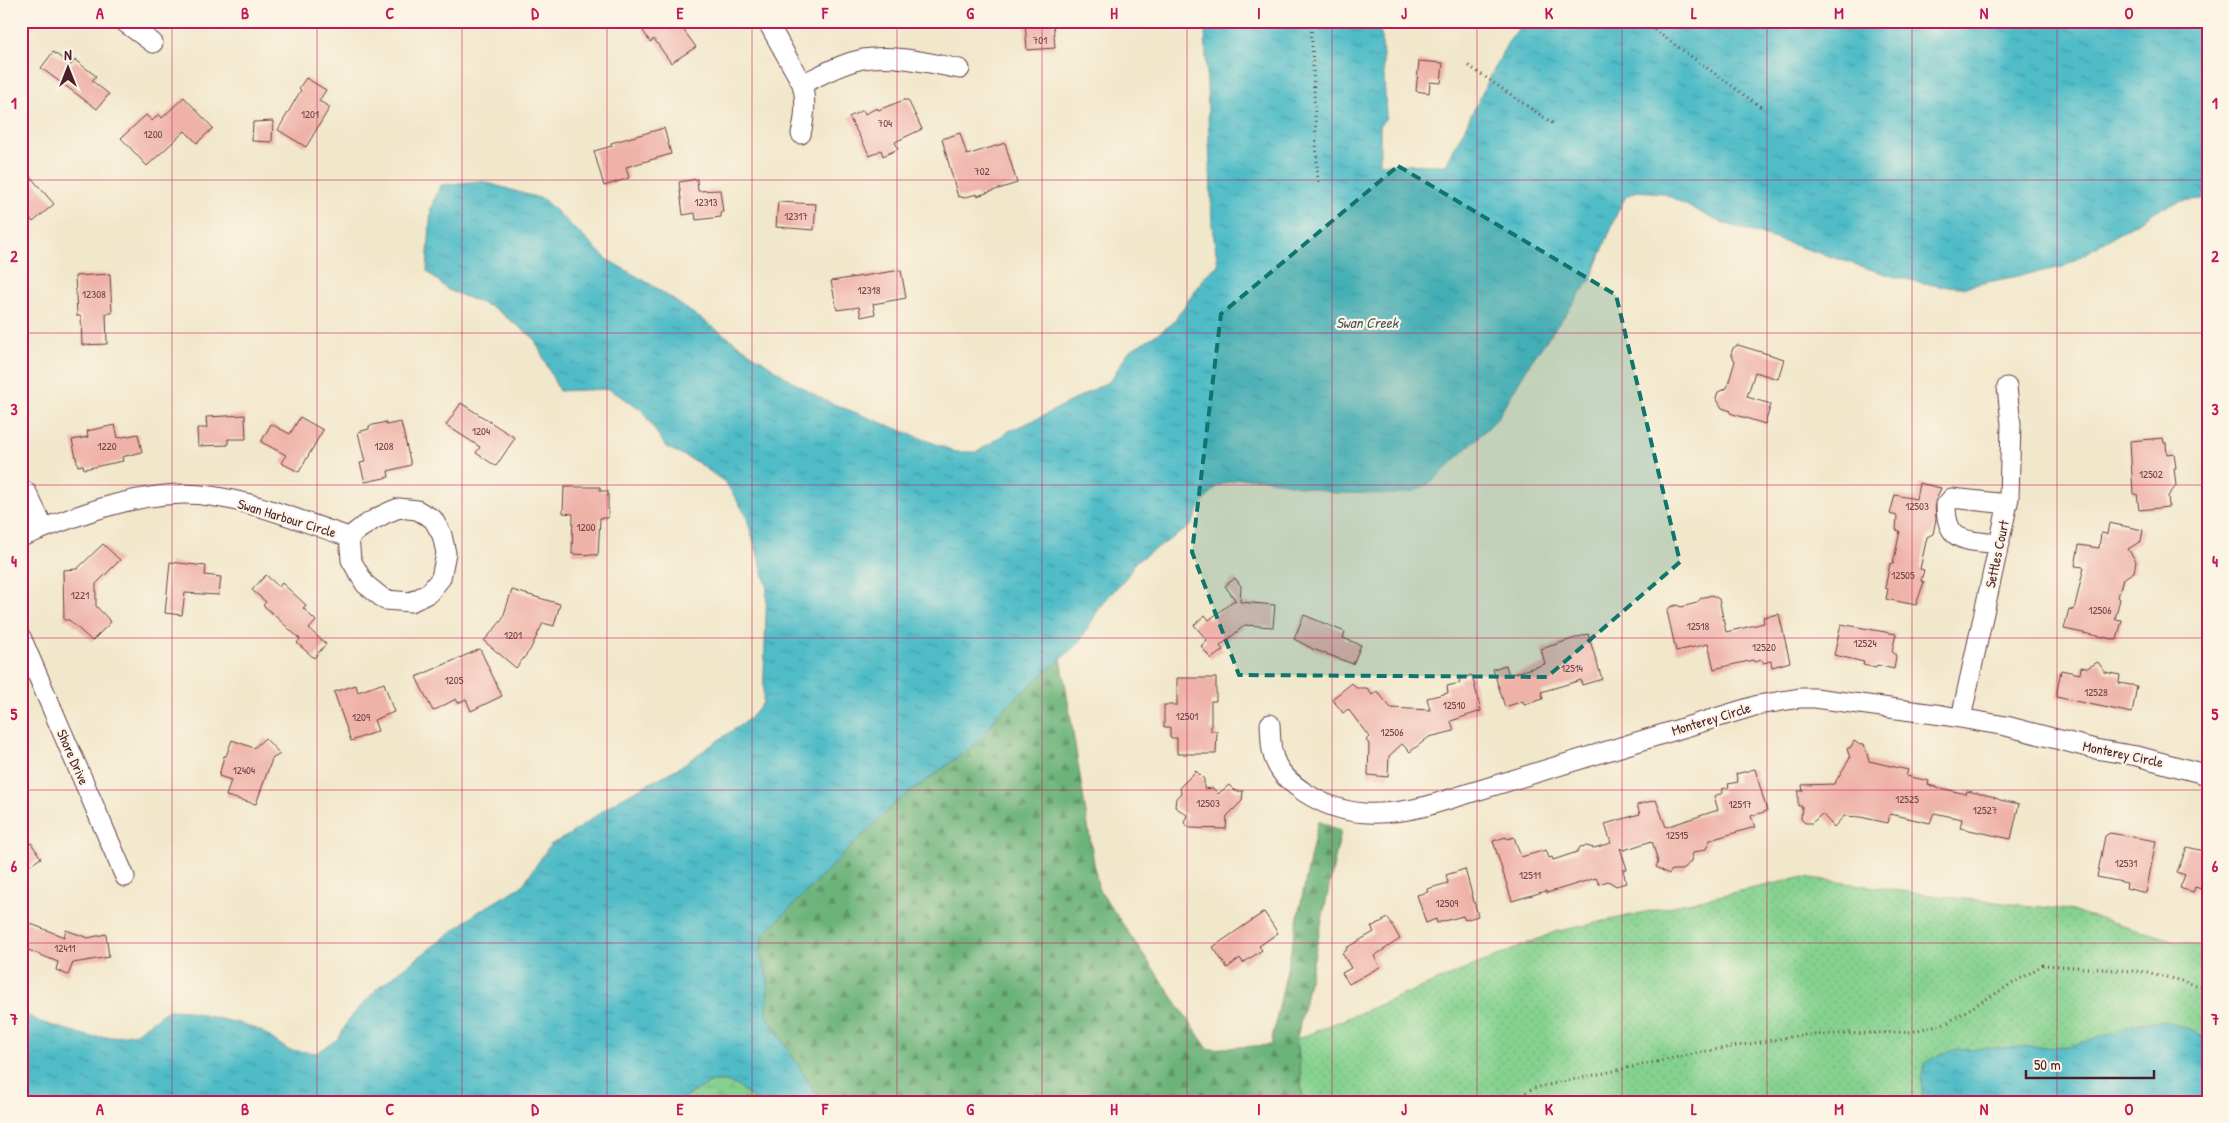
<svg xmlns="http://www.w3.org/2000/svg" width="2229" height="1123" font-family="'Patrick Hand',sans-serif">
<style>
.grass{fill:url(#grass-dots);stroke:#68785d}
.forest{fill:url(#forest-firs);stroke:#5b6952}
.wetland{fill:url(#wetland-marsh);stroke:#68785d}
.water{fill:url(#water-ripples);stroke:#4c6e79}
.building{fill:#efb2a9}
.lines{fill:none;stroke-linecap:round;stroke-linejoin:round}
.minor-casing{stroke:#633d43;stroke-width:21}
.path{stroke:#633d43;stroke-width:3;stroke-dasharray:1 4;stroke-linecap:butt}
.minor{stroke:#fff;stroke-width:19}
.marked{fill:#0f766e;fill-opacity:0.2;stroke:#0f766e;stroke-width:4;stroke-dasharray:10 6;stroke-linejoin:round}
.grid{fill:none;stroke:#c2185b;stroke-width:1;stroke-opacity:0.55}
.labels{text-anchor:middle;stroke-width:4.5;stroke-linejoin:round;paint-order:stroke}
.number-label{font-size:11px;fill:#73444a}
.street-label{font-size:14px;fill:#4a1f2b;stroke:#fcf5e5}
.water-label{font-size:15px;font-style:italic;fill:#4c5662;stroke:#fcf5e5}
.neatline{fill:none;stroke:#c2185b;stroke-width:2}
.grid-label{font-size:16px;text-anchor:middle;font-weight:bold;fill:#c2185b}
</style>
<defs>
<pattern id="grass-dots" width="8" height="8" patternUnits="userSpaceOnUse" patternTransform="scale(1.25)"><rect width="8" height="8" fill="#85d18f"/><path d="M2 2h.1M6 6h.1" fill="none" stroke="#74b37c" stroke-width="1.8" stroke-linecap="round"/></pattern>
<pattern id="forest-firs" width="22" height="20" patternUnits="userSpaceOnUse" patternTransform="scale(1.25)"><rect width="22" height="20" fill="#6cb37a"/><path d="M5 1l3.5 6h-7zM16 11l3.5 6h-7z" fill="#5b9164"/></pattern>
<pattern id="wetland-marsh" width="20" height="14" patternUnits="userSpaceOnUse" patternTransform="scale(1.25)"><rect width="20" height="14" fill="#85d18f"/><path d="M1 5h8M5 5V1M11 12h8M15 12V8" fill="none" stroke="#74b37c"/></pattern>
<pattern id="water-ripples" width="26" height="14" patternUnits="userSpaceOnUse" patternTransform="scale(1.25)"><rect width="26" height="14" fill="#4fbcc7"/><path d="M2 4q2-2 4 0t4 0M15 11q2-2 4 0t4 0" fill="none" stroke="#4498a2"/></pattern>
</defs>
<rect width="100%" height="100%" fill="#fcf5e5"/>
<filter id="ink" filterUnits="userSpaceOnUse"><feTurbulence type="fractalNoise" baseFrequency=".02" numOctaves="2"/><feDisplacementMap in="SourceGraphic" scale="10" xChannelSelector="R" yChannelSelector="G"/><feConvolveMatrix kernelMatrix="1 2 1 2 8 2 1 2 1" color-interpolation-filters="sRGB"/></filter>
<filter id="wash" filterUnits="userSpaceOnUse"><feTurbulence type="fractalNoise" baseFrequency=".0096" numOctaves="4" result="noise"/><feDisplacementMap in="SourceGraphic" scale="20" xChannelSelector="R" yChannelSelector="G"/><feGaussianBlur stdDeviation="1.12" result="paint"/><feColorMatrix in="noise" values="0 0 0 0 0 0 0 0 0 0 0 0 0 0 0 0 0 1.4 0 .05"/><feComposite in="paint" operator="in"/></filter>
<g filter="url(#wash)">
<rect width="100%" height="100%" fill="#f1e7cb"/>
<path class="grass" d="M1804 877 1929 895 2069 910 2208 950V1102H1303L1297 1039 1555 932Z"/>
<path class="forest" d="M1061 658 1098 888 1208 1049 1271 1045 1318 821 1341 831 1297 1038 1303 1102H821L767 1016 768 978 760 954 763 935 894 804 980 741 998 714Z"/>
<path class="wetland" d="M723 1081 736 1085 758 1102H676L712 1082Z"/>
<path class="water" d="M1207 21H1377L1382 38 1386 117 1380 125V164L1446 165 1507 44 1524 21H2208V198L2182 201 2159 209 2063 267 1963 287 1939 286 1895 277 1715 220 1663 193 1636 191 1626 196 1617 213 1591 279 1530 363 1497 419 1431 483 1412 492 1392 494 1334 493 1260 478 1238 479 1217 486 1201 505 1191 526 1135 562 1128 575 1101 605 1079 643 998 714 980 741 894 804 763 935 760 954 768 978 767 1016 821 1102H758L736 1085 723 1081 712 1082 676 1102H21V1012L40 1022 92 1037H115L136 1033 168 1010 186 1011 246 1025 261 1031 288 1050 317 1053 339 1038 349 1019 378 988 478 912 522 886 550 845 569 835 618 800 680 767 749 719 763 703 767 586 746 515 726 483 697 462 666 447 641 409 609 389 559 391 534 338 494 308 448 290 427 271 431 207 441 185 480 181 543 199 608 260 650 284 796 384 826 401 956 452H977L1009 431 1037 419 1110 381 1129 351 1159 333 1172 324 1206 275 1218 265 1212 224 1205 29Z
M2163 1021 2193 1030 2208 1041V1102L1923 1101 1921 1079 1925 1063 1941 1054 1958 1049 2068 1046 2112 1034 2134 1024Z"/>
<g id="blocks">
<path class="building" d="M637 21H677L696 47 671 63 654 39 650 42Z
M1025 21H1053L1055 48 1027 50Z
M53 52 71 65 75 60 96 76 92 81 109 94 97 109 41 68Z
M1419 61 1443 63 1441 83 1430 82 1429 93 1416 91Z
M306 78 326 90 319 101 330 107 306 147 278 130 301 90 299 88Z
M184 97 213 128 197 143 185 131 147 166 121 138 146 115 152 121 159 114 162 118Z
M904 100H908L922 129 895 142 898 149 883 156 881 150 870 156 849 117 863 110 865 114 877 108 878 110Z
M273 121 272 142 252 141 253 122Z
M664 128 671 154 626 167 629 178 604 186 594 151 612 146 611 143Z
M960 133 967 155 1005 143 1017 183 977 196V194L962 198 961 196 958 197 942 139Z
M21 166 54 204 33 222 21 208Z
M697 179 698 191 720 190 723 212H720L721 217 696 220 695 213 683 215 679 182Z
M778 202 816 204 814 230 776 227Z
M901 270 906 298 873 304 875 314 861 317 859 307 837 310 831 281Z
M110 274 112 313H106L107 344 82 345 81 316H77L75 276Z
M1738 345 1784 359 1778 379 1755 372 1747 397 1771 404 1765 424 1730 413 1731 411 1722 408 1716 398 1718 392 1727 388 1735 361 1731 354 1733 348Z
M461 403 515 438 496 466 476 453 480 447 446 425Z
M245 415 246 439H228V445L198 446 197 428H207L206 417Z
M300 417 323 430 299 472 281 463 286 455 261 442 271 424 290 434Z
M386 422V425L401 422 411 465 388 471 389 477 365 482 360 463 365 462 358 432 369 429V426Z
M115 425 118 438 138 434 142 452 122 457 123 461 84 469 83 465 78 466 72 440 88 437 87 431Z
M2163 438 2164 443H2166L2167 454 2174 453 2176 468H2174L2176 486 2168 496 2169 507 2139 510 2137 494H2133L2130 441Z
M1919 483 1941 488 1935 502 1936 519 1933 534 1927 537 1920 569 1924 570 1921 581 1924 582 1916 605 1886 599 1888 589 1885 588 1890 563 1893 564 1900 531 1896 530 1897 516 1890 514 1895 495 1916 499Z
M564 487H600V491H608V518H600L598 555 572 554 573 514 563 513Z
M2109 523 2143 530 2141 541 2128 549 2136 561 2134 572 2123 579 2118 597 2120 599 2115 619 2122 620 2117 640 2064 629 2069 609 2074 610 2084 567 2075 566 2079 545 2099 548 2101 533 2107 534Z
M103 544 120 560 96 584V606L111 622 92 641 69 620H64L63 570 77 569Z
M170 562 206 566 205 575 221 577 219 595 185 593 182 615 165 613Z
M266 575 279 587 282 583 306 605 303 608 316 621 309 629 326 644 314 658 297 643 300 639 263 605 266 602 252 590Z
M1235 578 1241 586 1240 602 1275 605 1273 627 1245 625 1220 646 1223 650 1211 659 1201 646 1207 640 1194 625 1205 615 1209 620 1233 601H1236L1225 586Z
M512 590 560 604 554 626 543 623 530 650 516 668 484 641 502 620Z
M1712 595 1719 599 1726 632 1764 623 1763 617 1779 614 1790 662 1772 667 1771 661 1763 663 1762 660 1754 662 1753 660 1714 669 1708 644 1676 651 1667 611 1670 607 1677 605 1681 607 1697 603 1701 598Z
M1304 615 1345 632 1343 638 1361 645 1353 664 1313 649 1294 639Z
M1841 624 1896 634 1892 651 1896 656 1894 669 1877 665 1876 668 1863 665 1864 662 1834 655Z
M1588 634 1602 679 1582 685 1581 680 1541 692 1543 699 1524 705 1523 701 1505 707 1493 669 1506 665 1509 675 1545 664 1541 649Z
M480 649 502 696 471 711 466 699 458 703 456 699 433 711 416 677Z
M2098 662 2105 672 2120 675 2119 683 2137 686 2132 713 2056 697 2061 670 2080 674 2081 667 2087 668Z
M1472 675 1481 711 1451 721 1454 731 1429 737 1410 752 1402 744 1389 756 1388 777 1368 775 1369 744 1366 740 1369 737 1348 709 1343 713 1332 699 1352 683 1356 688H1367L1372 695 1377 691 1391 708 1430 710 1427 698 1448 693 1447 686 1460 683 1459 679Z
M1177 678H1216V701H1211V731H1217L1216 754H1177V738H1170V727H1164V705H1177Z
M384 683 394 712 374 720 378 731 351 741 334 692 356 685 358 692Z
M265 738 280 754 272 759 256 804 226 796 231 780 219 776 224 756H226L232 740 254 748Z
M1854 741 1860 745 1864 744 1869 761 1908 770 1906 776 1929 781 1928 785 1966 794 1967 791 1991 796 2000 800 2019 804 2011 839 1960 828 1962 819 1934 813 1930 823 1890 814 1888 823 1860 817 1844 816 1834 827 1822 814 1812 823H1805L1801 819 1802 806H1798V791H1803L1802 785 1834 784 1850 758 1847 749 1851 747Z
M1755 769 1767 811 1751 816 1755 827 1710 840 1706 849 1693 853 1691 861 1683 870H1672L1669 874 1656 867 1658 862 1652 841 1624 850 1620 848 1627 869 1623 870 1626 883 1616 886 1608 881 1599 884 1596 878 1547 893 1546 891 1512 901 1493 841 1506 837 1507 839 1514 837 1521 857 1546 850 1549 858 1552 857 1553 860 1577 852 1580 847 1586 846 1594 848 1611 843 1605 824 1640 814 1637 805 1656 800 1666 827 1718 810 1714 796 1723 793 1722 789 1729 787 1728 784 1738 782 1736 774Z
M1196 771 1204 779V789L1213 788 1218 794 1229 785 1235 791H1243L1242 801 1227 816 1226 829 1190 828 1184 823 1187 815 1175 807 1176 798 1181 793 1180 787Z
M2110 833 2156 841 2146 893 2126 888 2127 883 2097 877 2105 836Z
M31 843 41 858 21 871V849Z
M2187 847 2208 852V891L2195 887 2193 893 2180 888 2185 875 2177 872Z
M1465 869 1478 916 1465 920 1463 916 1437 923 1436 919 1426 923 1417 895 1428 892 1427 889 1448 883 1446 875Z
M1264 912 1278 933 1259 946 1262 950 1243 963 1240 958 1227 968 1213 947Z
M1388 918 1400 939 1374 956 1380 967 1349 984 1342 973 1351 968 1342 953 1347 950 1346 948 1374 932 1371 927Z
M21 920 64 937 66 930 88 938 106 934 109 957 73 963 68 975 56 970 58 962 21 947Z"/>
</g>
</g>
<g filter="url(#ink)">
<use href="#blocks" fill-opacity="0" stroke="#633d43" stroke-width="1"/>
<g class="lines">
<defs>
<path id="minor" d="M123 21 153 43
M767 21 802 84C807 101 805 117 801 134
M802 84C821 75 842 63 863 59 896 54 928 63 960 69
M21 488 27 493 44 528
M399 508 417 510 433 519 442 535 446 553 441 578 429 593 411 602 385 600 365 584 351 560 349 537C365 524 379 515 399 508Z
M21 537C73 517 127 495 183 494 238 494 297 520 349 537
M2000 544C1968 540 1946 545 1946 505L1952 498 2007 504
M21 637 125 877
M1961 718 2009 498 2011 424 2007 387
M1270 724C1271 738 1270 752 1277 765 1283 777 1294 785 1304 792 1344 818 1381 817 1427 806L1758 705 1800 698H1815L1942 715 2006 726 2095 749 2137 756 2208 775"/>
</defs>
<use href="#minor" class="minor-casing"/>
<path class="path" d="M1311 21 1318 185
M1642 21 1761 107
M1469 66 1555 125
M1508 1102 1534 1088 1702 1052 1802 1035 1911 1032 1948 1022 2043 965 2147 972 2208 988"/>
<use href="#minor" class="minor"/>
</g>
</g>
<path class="marked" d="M1398 166 1616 295 1680 562 1547 677 1239 675 1192 552 1221 314Z"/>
<path class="grid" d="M172 21V1102M317 21V1102M462 21V1102M607 21V1102M752 21V1102M897 21V1102M1042 21V1102M1187 21V1102M1332 21V1102M1477 21V1102M1622 21V1102M1767 21V1102M1912 21V1102M2057 21V1102M21 180H2208M21 333H2208M21 485H2208M21 638H2208M21 790H2208M21 943H2208"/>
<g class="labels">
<g class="number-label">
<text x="1040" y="44">701</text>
<text x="310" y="118">1201</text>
<text x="885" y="127">704</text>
<text x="153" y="138">1200</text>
<text x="982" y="175">702</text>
<text x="706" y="206">12313</text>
<text x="796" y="220">12317</text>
<text x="869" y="294">12318</text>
<text x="94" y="298">12308</text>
<text x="481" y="435">1204</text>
<text x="107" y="450">1220</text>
<text x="384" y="450">1208</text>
<text x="2151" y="478">12502</text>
<text x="1917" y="510">12503</text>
<text x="586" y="531">1200</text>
<text x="1903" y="579">12505</text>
<text x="80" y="599">1221</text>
<text x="2100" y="614">12506</text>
<text x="1698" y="630">12518</text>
<text x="513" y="639">1201</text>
<text x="1865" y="647">12524</text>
<text x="1764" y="651">12520</text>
<text x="1572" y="672">12514</text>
<text x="454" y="684">1205</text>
<text x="2096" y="696">12528</text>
<text x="1454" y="709">12510</text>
<text x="1187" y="720">12501</text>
<text x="361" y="721">1209</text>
<text x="1392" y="736">12506</text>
<text x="244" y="774">12404</text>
<text x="1907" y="803">12525</text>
<text x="1208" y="807">12503</text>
<text x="1740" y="808">12517</text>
<text x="1985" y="814">12527</text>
<text x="1677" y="839">12515</text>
<text x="2126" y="867">12531</text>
<text x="1530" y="879">12511</text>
<text x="1447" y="907">12509</text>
<text x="65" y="952">12411</text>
</g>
<g class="street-label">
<text transform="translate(287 518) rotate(17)" y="5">Swan Harbour Circle</text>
<text transform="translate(1997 554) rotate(-78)" y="5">Settles Court</text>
<text transform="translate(1711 719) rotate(-17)" y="5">Monterey Circle</text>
<text transform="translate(2123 754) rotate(12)" y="5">Monterey Circle</text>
<text transform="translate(73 757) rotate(66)" y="5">Shore Drive</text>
</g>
<g class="water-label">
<text x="1367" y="328">Swan Creek</text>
</g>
</g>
<rect width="2229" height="1123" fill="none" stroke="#fcf5e5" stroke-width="55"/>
<g transform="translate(68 68)" stroke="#fcf5e5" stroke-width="4" paint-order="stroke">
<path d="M0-4L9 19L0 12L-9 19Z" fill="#4a1f2b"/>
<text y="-8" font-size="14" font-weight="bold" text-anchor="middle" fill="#4a1f2b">N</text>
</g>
<path d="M2026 1070v8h128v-8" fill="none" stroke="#4a1f2b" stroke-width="2.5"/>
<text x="2034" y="1070" font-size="15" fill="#4a1f2b" stroke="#fcf5e5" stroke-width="4" paint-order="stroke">50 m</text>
<rect x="28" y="28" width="2174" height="1068" class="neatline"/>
<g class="grid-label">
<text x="100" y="19">A</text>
<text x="245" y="19">B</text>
<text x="390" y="19">C</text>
<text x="535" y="19">D</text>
<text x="680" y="19">E</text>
<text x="825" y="19">F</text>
<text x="970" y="19">G</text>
<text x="1114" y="19">H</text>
<text x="1259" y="19">I</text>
<text x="1404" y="19">J</text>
<text x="1549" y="19">K</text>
<text x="1694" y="19">L</text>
<text x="1839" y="19">M</text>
<text x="1984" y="19">N</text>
<text x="2129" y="19">O</text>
<text x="14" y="109">1</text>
<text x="2215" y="109">1</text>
<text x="14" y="262">2</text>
<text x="2215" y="262">2</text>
<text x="14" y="415">3</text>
<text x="2215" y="415">3</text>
<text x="14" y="567">4</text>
<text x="2215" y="567">4</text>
<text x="14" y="720">5</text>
<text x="2215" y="720">5</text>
<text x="14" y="872">6</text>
<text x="2215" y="872">6</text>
<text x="14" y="1025">7</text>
<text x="2215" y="1025">7</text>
<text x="100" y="1115">A</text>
<text x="245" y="1115">B</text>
<text x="390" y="1115">C</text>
<text x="535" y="1115">D</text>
<text x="680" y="1115">E</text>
<text x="825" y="1115">F</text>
<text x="970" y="1115">G</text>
<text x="1114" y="1115">H</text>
<text x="1259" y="1115">I</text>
<text x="1404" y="1115">J</text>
<text x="1549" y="1115">K</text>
<text x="1694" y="1115">L</text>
<text x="1839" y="1115">M</text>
<text x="1984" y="1115">N</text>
<text x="2129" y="1115">O</text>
</g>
</svg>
